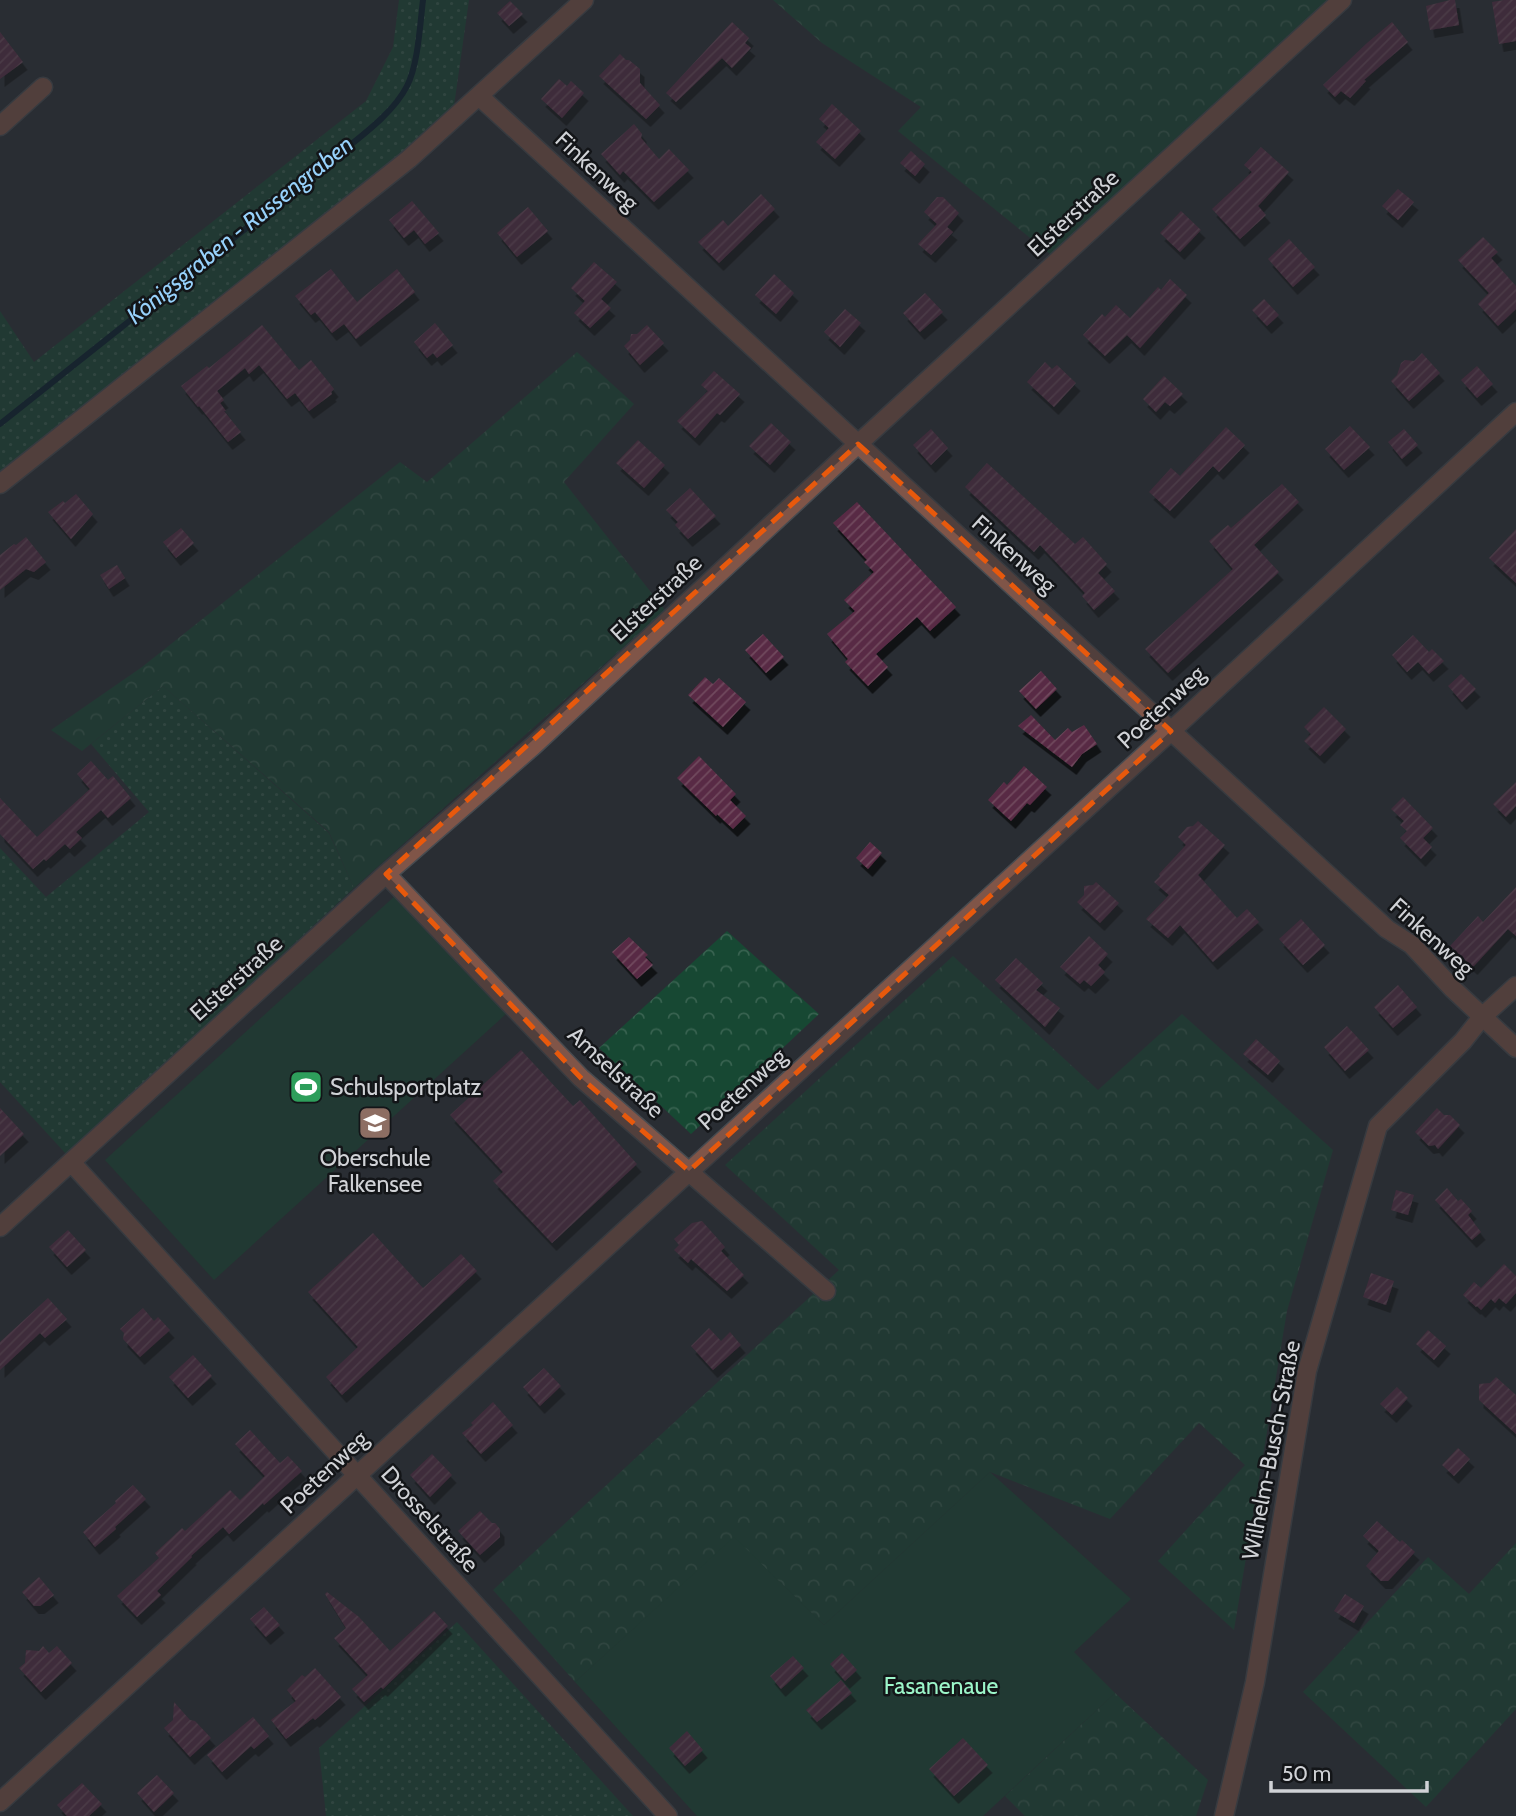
<svg xmlns="http://www.w3.org/2000/svg" width="1516" height="1816" font-family="Cabin,sans-serif">
<style>
.grass{fill:url(#grass-dots)}
.forest{fill:url(#forest-crowns)}
.garden{fill:#174833}
.lines{fill:none;stroke-linecap:round;stroke-linejoin:round}
.stream{stroke:#011929;stroke-width:6}
.building{fill:url(#building-hatch);filter:url(#shadow)}
.street-casing{stroke:#474b50;stroke-width:21}
.street{stroke:#805548;stroke-width:18}
.marked{fill:none;stroke:#e8590c;stroke-width:5;stroke-dasharray:14 9;stroke-linejoin:round}
.labels{text-anchor:middle;stroke-width:5;stroke-linejoin:round;paint-order:stroke}
.street-label{font-size:23px;fill:#d0d2d6;stroke:#131518}
.poi-label{font-size:23px;fill:#d0d2d6;stroke:#131518;text-anchor:start}
.park-label{font-size:23px;fill:#9cf5c9;stroke:#131518}
.water-label{font-size:24px;font-style:italic;fill:#97d1fb;stroke:#131518}
</style>
<defs>
<pattern id="grass-dots" width="8" height="8" patternUnits="userSpaceOnUse" patternTransform="scale(1.75)"><rect width="8" height="8" fill="#174833"/><path d="M2 2h.1M6 6h.1" fill="none" stroke="#386250" stroke-width="1.8" stroke-linecap="round"/></pattern>
<pattern id="forest-crowns" width="20" height="18" patternUnits="userSpaceOnUse" patternTransform="scale(1.75)"><rect width="20" height="18" fill="#174833"/><path d="M2 6a3 3 0 1 1 6 0M12 15a3 3 0 1 1 6 0" fill="none" stroke="#386250"/></pattern>
<pattern id="building-hatch" width="6" height="6" patternUnits="userSpaceOnUse" patternTransform="scale(1.75)"><rect width="6" height="6" fill="#592b44"/><path d="M-1 1l2-2M0 6l6-6M5 7l2-2" fill="none" stroke="#70495e"/></pattern>
<filter id="shadow"><feDropShadow dx="4.5" dy="8" stdDeviation="0" flood-color="#0009"/></filter>
</defs>
<rect width="100%" height="100%" fill="#292d33"/>
<path class="grass" d="M399 0H469L454 106 446 117 402 154 0 478V311L34 362 366 101 393 47Z
M163 686 329 833 354 888 67 1155 0 1082V848L46 897 149 812 91 744Z
M457 1622 633 1816H326L319 1748Z"/>
<path class="forest" d="M773 0H1327L1055 258 898 131 921 107 822 43Z
M577 352 634 404 564 482 665 610 354 888 329 832 163 686 82 751 51 730 142 667 400 462 427 482Z
M727 931 819 1014 691 1134 599 1048Z
M953 956 1098 1090 1182 1014 1333 1150 1287 1311 1234 1630 1158 1561 1245 1465 1199 1423 1110 1519 990 1472 824 1625 734 1538 575 1682 493 1590 839 1270 725 1165Z
M1516 1543V1709L1426 1807 1303 1692 1428 1557 1469 1594Z
M1115 1693 1208 1780 1196 1816H1025L1005 1796Z"/>
<path class="garden" d="M397 894 506 1014 214 1280 105 1160Z
M990 1472 1131 1599 1074 1652 1115 1693 983 1816H697L575 1682 734 1537 824 1625Z"/>
<g class="lines">
<path class="stream" d="M0 424 328 163C354 141 392 116 407 86 418 65 420 25 423 0"/>
</g>
<path class="building" d="M1450 0H1455L1459 25 1430 30 1426 6Z
M1504 0H1516V41L1499 44 1492 2Z
M510 1 523 14 509 26 497 13Z
M732 22 749 38 745 43 751 48 732 68 722 58 676 102 666 93Z
M1392 22 1408 42 1364 80 1366 81 1350 98 1341 91 1335 97 1323 85 1367 43Z
M0 32 23 62 0 79Z
M620 54 626 60H629L640 69V83L660 105 646 119 599 76Z
M559 79 567 86 571 81 584 93 562 118 541 99Z
M832 104 861 131 835 159 816 142 829 128 819 119Z
M634 124 642 134 641 138 659 159 669 149 689 170 654 202 623 171 620 175 601 154Z
M1261 147 1289 172 1258 206 1266 215 1240 239 1212 209 1252 172 1244 165Z
M911 151 925 164 915 176 900 163Z
M1398 189 1414 202 1398 220 1382 206Z
M761 194 775 209 719 263 698 242 723 220 728 226Z
M937 197H943L959 213 947 227 953 232 931 255 918 244 937 224 924 212Z
M412 201 439 233 425 244 414 230 404 238 389 220Z
M528 207 548 231 517 257 497 233Z
M1181 211 1201 230 1180 252 1160 233Z
M1483 237 1498 252 1491 258 1516 286V309L1498 326 1478 304 1489 293 1458 260Z
M1289 239 1315 267 1293 287 1268 259Z
M594 262 617 282 601 299 611 308 590 328 574 313 585 301 571 288Z
M331 269 357 302 397 269 415 292 356 339 344 324 332 333 315 312 311 315 295 296Z
M774 274 794 293 776 314 755 295Z
M1170 279 1187 295 1140 348 1127 335 1105 356 1083 335 1102 314 1105 317 1116 305 1130 318 1158 287 1161 290Z
M925 293 943 312 920 332 903 313Z
M1264 299 1279 315 1267 326 1252 310Z
M845 309 861 323 840 347 824 332Z
M435 323 453 345 437 358 433 353 427 358 414 342Z
M262 325 299 370 311 360 334 389 331 392 332 394 309 411 295 393 287 399 259 365 249 374 245 368 217 391 224 400 220 403 226 411H224L241 432 228 442 199 406 198 407 181 386 207 366 209 368Z
M647 325 664 343 640 365 624 346 630 340 631 334H637Z
M1422 353 1440 373 1409 401 1391 381 1397 375 1401 363 1405 360 1414 361Z
M1045 362 1052 369 1057 365 1076 383 1054 407 1027 382Z
M1477 366 1493 384 1477 398 1461 380Z
M714 371 740 394 720 415 717 413 695 438 677 421 708 391 701 385Z
M1164 376 1183 394 1170 406 1165 402 1156 412 1143 399Z
M771 423 791 442 770 465 749 446Z
M1350 426 1370 447 1344 470 1325 449Z
M1226 427 1245 445 1219 472 1213 466 1170 511 1149 492 1171 468 1180 476Z
M931 429 948 448 931 465 913 445Z
M1404 429 1418 445 1402 459 1388 442Z
M638 440 665 465 644 488 616 463Z
M987 463 1075 544 1083 537 1107 564 1098 573 1115 591 1094 610 1082 596 1085 593 1040 545 1034 552 965 487Z
M1282 484 1299 502 1254 545 1279 572 1168 673 1145 649 1233 569 1209 541 1228 525 1231 528Z
M690 488 716 516 688 539 675 525 678 522 666 510Z
M76 494 93 514 71 539 48 512 63 501 65 503Z
M857 502 956 607 930 631 917 617 876 654 888 667 868 686 845 662 848 659 827 634 855 611 844 600 874 572 864 562 867 560 833 523Z
M181 528 194 543 176 558 163 542Z
M1516 529V583L1489 558Z
M26 537 46 562 34 572 26 569 0 590V555L14 544 16 545Z
M117 565 125 578 109 589 100 575Z
M763 634 784 657 766 673 745 650Z
M1413 635 1429 652 1432 649 1444 661 1429 674 1418 662 1407 672 1392 655Z
M1041 671 1057 689 1036 709 1019 691Z
M1461 674 1476 689 1462 702 1448 686Z
M705 677 713 684 719 678 746 702 723 727 688 695Z
M1324 707 1346 729 1320 756 1304 741 1311 734 1304 727Z
M1031 715 1055 740 1068 728 1072 732 1084 725 1097 744 1082 754 1072 767 1018 726Z
M699 756 736 794 730 800 746 816 733 829 717 814 716 816 677 778Z
M91 761 108 780 113 776 131 798 108 818 101 810 76 832 82 838 70 849 65 844 46 861 44 859 33 869 0 834V798L37 837 90 789 77 774Z
M1024 766 1047 787 1030 805 1027 803 1011 821 988 800 1004 782 1007 785Z
M1516 782V806L1506 817 1493 804Z
M1403 797 1433 828 1423 838 1432 847 1421 859 1400 838 1407 831 1400 825 1404 821 1391 809Z
M1198 821 1225 845 1198 875 1237 918 1247 909 1259 922 1213 962 1180 925 1168 938 1146 919 1169 895 1154 882 1160 876 1159 874 1186 845 1178 837 1187 827 1193 826Z
M870 842 882 853 868 869 856 858Z
M1096 882 1119 903 1100 923 1077 902 1084 895V886L1093 885Z
M1516 887V936L1508 929 1473 967 1450 946 1478 916 1483 922Z
M1301 919 1325 945 1303 965 1279 939Z
M1089 936 1108 954 1098 965 1105 972 1091 986 1084 980 1080 984 1060 967Z
M629 937 648 955 645 957 653 965 637 979 612 952Z
M1016 958 1043 983 1036 990 1060 1008 1045 1027 995 980Z
M1398 985 1417 1007 1393 1028 1374 1007Z
M1347 1026 1369 1050 1345 1071 1324 1047Z
M1256 1039 1280 1061 1268 1075 1243 1054Z
M521 1050 573 1106 580 1100 637 1164 552 1243 493 1181 503 1172 450 1115Z
M0 1108 24 1134 0 1156Z
M1437 1108 1444 1115H1450L1460 1125 1438 1149 1435 1145 1429 1146 1415 1132Z
M1447 1188 1458 1201 1461 1199 1472 1211 1468 1215 1481 1232 1472 1240 1435 1200Z
M1396 1190 1414 1195 1408 1215 1391 1210Z
M702 1221 725 1247 721 1251 744 1275 727 1291 691 1259 688 1263 674 1250 679 1245 674 1239 692 1223Z
M68 1230 86 1250 67 1267 49 1247Z
M373 1233 423 1288 461 1254 477 1271 342 1395 326 1377 358 1347 308 1292Z
M1504 1264 1516 1276V1293L1506 1304 1499 1298 1495 1303 1491 1299 1481 1310 1477 1306 1476 1307 1463 1295 1474 1282 1481 1288Z
M1371 1273 1394 1281 1386 1305 1363 1297Z
M48 1298 67 1319 45 1338 40 1333 0 1370V1342Z
M143 1308 154 1321 158 1317 170 1330 140 1357 123 1339 124 1333 120 1329Z
M709 1328 721 1341 730 1332 741 1345 713 1370 691 1346Z
M1428 1330 1446 1346 1434 1360 1416 1344Z
M193 1355 212 1376 188 1398 169 1377Z
M544 1368 561 1386 540 1406 523 1387Z
M1496 1377 1516 1395V1434L1479 1400V1384L1490 1383Z
M1397 1387 1408 1398 1392 1415 1380 1404Z
M493 1402 513 1425 481 1454 462 1433 473 1425 471 1423Z
M250 1430 280 1463 288 1456 302 1471 264 1505 263 1503 229 1534 223 1527 191 1556 192 1557 157 1591 161 1595 137 1617 117 1596 159 1558 155 1553 182 1528 185 1531 230 1490 240 1500 265 1476 235 1444Z
M1458 1448 1470 1459 1454 1476 1442 1465Z
M432 1454 452 1475 430 1497 410 1475Z
M133 1485 146 1499 115 1527 116 1529 95 1547 83 1532 116 1503 115 1501Z
M480 1511 492 1523H495L500 1529V1537L480 1555 458 1531Z
M1377 1521 1400 1542 1402 1540 1415 1552 1388 1581H1381L1366 1566 1379 1551 1363 1536Z
M39 1577 54 1595 40 1606H34L22 1592Z
M327 1592 359 1617 390 1651 434 1611 448 1626 383 1689 381 1687 364 1702 352 1689 368 1675 334 1638 346 1628 325 1594Z
M1345 1594 1364 1606 1354 1623 1334 1611Z
M264 1607 280 1625 266 1637 250 1619Z
M43 1646 49 1653 57 1646 72 1663 41 1692 19 1668 25 1663 26 1650 39 1651Z
M842 1653 857 1670 845 1681 830 1664Z
M793 1656 804 1668 781 1689 770 1676Z
M315 1668 341 1697 315 1720 313 1718 286 1739 271 1720 296 1701 287 1690 302 1675 305 1677Z
M841 1680 852 1693 817 1722 806 1710Z
M174 1702 190 1720 195 1721 211 1738 190 1757 164 1728 173 1720Z
M253 1717 269 1736 254 1749 251 1746 222 1772 207 1755Z
M687 1731 703 1750 685 1766 669 1748Z
M963 1738 988 1765 954 1796 929 1769Z
M157 1775 174 1793 154 1812 137 1793Z
M82 1783 102 1804 89 1816H67L57 1805Z"/>
<g class="lines">
<defs>
<path id="street" d="M479 96 1387 929 1412 945 1453 989 1516 1048
M0 126 43 87
M0 484 409 159 584 0
M386 874 581 1078 826 1291
M71 1162 668 1816
M0 1227 386 874 533 746 858 444 1342 0
M0 1802 1171 731 1516 412
M1224 1816 1255 1682 1307 1371 1378 1126 1463 1041 1482 1017 1516 986"/>
</defs>
<use href="#street" class="street-casing"/>
<use href="#street" class="street"/>
</g>
<path d="M0 0H1516V1816H0ZM858 444 1171 731 689 1171 581 1078 386 874Z" fill="#292d33" fill-opacity=".55" fill-rule="evenodd"/>
<path class="marked" d="M858 444 1171 731 689 1171 581 1078 386 874Z"/>
<defs>
<symbol id="stadium-square" viewBox="-11 -11 22 22"><rect x="-9" y="-9" width="18" height="18" rx="4" fill="#2e9e5b" stroke="#131518"/><path d="M0-5a6.5 5 0 1 0 0 10a6.5 5 0 1 0 0-10ZM-3.5-1.8h7v3.6h-7Z" fill="#fff"/></symbol>
<symbol id="school-square" viewBox="-11 -11 22 22"><rect x="-9" y="-9" width="18" height="18" rx="4" fill="#8d6e63" stroke="#131518"/><path d="M0-5L7-2L0 1L-7-2ZM-4 1L0 2.5L4 1V4Q0 6-4 4Z" fill="#fff"/></symbol>
</defs>
<g fill-rule="evenodd">
<use href="#stadium-square" x="287" y="1068" width="38" height="38"/>
<use href="#school-square" x="356" y="1104" width="38" height="38"/>
</g>
<g class="labels">
<g class="street-label">
<text transform="translate(597 171) rotate(43)" y="8">Finkenweg</text>
<text transform="translate(1073 213) rotate(-43)" y="8">Elsterstraße</text>
<text transform="translate(1014 554) rotate(42)" y="8">Finkenweg</text>
<text transform="translate(656 598) rotate(-43)" y="8">Elsterstraße</text>
<text transform="translate(1161 707) rotate(-43)" y="8">Poetenweg</text>
<text transform="translate(1432 937) rotate(42)" y="8">Finkenweg</text>
<text transform="translate(236 978) rotate(-42)" y="8">Elsterstraße</text>
<text transform="translate(616 1072) rotate(43)" y="8">Amselstraße</text>
<text transform="translate(742 1089) rotate(-42)" y="8">Poetenweg</text>
<text transform="translate(1271 1450) rotate(-79)" y="8">Wilhelm-Busch-Straße</text>
<text transform="translate(324 1472) rotate(-43)" y="8">Poetenweg</text>
<text transform="translate(430 1519) rotate(48)" y="8">Drosselstraße</text>
</g>
<g class="poi-label">
<text x="330" y="1095">Schulsportplatz</text>
<text x="375" y="1166" text-anchor="middle">Oberschule<tspan x="375" dy="26">Falkensee</tspan></text>
</g>
<g class="park-label">
<text x="941" y="1694">Fasanenaue</text>
</g>
<g class="water-label">
<text transform="translate(240 230) rotate(-39)" y="8">Königsgraben - Russengraben</text>
</g>
</g>
<path d="M1271 1781v10h156v-10" fill="none" stroke="#d0d2d6" stroke-width="3.5"/>
<text x="1282" y="1781" font-size="21" fill="#d0d2d6" stroke="#131518" stroke-width="5" paint-order="stroke">50 m</text>
</svg>
